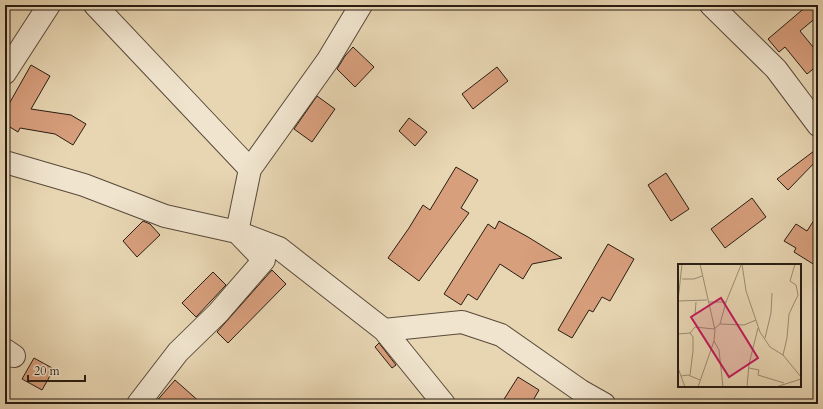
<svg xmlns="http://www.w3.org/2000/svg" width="823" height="409" font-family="Cardo,serif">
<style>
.building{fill:#d89f7d;stroke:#281c12}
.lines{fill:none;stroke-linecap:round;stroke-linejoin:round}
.minor-casing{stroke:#584a3a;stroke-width:24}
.minor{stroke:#f0e4ce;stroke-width:22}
.inset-road{fill:none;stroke:#9b8c73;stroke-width:1}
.view{fill:#c2185b;fill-opacity:0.15;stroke:#c2185b;stroke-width:2}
.inset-edge{fill:none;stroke:#281c12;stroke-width:2}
</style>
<rect width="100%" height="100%" fill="#e8d6b3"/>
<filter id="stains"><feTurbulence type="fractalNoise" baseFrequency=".005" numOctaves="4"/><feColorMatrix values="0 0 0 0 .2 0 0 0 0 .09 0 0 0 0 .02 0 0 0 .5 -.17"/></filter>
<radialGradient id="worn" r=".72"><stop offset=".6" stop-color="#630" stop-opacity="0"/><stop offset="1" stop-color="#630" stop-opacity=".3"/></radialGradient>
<path class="building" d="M808 5H818V16L800 31 818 53V65L807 74 785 47 779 52 768 39Z
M353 47 374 67 355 87 337 69 345 56Z
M31 65 50 76 31 109 71 115 86 124 73 145 55 134 20 128 18 132 5 124V111Z
M497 67 508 81 473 109 462 94Z
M317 96 335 109 312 142 294 129Z
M409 118 427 132 415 146 399 131Z
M814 151 818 156V159L788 190 777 179Z
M456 167 478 180 461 208 469 213 419 281 388 258 409 228 423 205 430 210Z
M666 173 689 209 671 221 648 185Z
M752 198 766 217 725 248 711 229Z
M818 214V267L794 252 796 248 784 241 796 224 807 231Z
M143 221 150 224 160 235 137 257 123 241Z
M499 221 528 237 562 258 532 264 523 279 500 264 477 300 468 294 461 305 444 294 488 224 495 229Z
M608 244 634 259 610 301 602 297 593 312 589 310 572 338 558 330Z
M272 270 286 284 228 343 217 332Z
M213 272 226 285 196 317 182 303Z
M379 343 396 365 392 368 375 347Z
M34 358 54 369 42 390 22 379Z
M518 377 539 390 531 404H501Z
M175 380 202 404H154Z"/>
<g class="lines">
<defs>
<path id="minor" d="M95 5 250 169
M711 5 776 69 818 125
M5 73 49 5
M5 162 84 185 165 216 237 232 279 248 384 330 444 404
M384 330 462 322 501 335 581 391 604 404
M5 350 14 356
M138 404 178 352 218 313 264 260 237 232 250 169 328 60 361 5"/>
</defs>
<use href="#minor" class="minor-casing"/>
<use href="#minor" class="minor"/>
</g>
<g transform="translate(678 264)">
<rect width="123" height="123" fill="#e8d6b3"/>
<path class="inset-road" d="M64 0 68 27 82 68 92 83 105 91 123 113M4 15H16L24 12M0 37 4 0M0 37 29 36M30 38H48M17 51 18 38M42 60 48 38 63 1M0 70 12 69 17 63 36 65 42 60 66 61 78 56M87 74 93 49 94 29M36 77 41 86 45 123M105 91 109 74 111 50 120 31 118 21 112 17 117 0M0 104 7 123M71 104 81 106 80 111 106 119M12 111 15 87V73L12 69M3 112 10 111 22 116M20 123 36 77 37 66 22 0M69 123 71 100 80 64M98 123 123 115"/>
<path class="view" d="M43 34 80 94 51 113 13 53Z"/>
<rect width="123" height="123" class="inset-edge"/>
</g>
<rect width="823" height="409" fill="none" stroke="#e8d6b3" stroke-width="20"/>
<rect x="6" y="6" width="811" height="397" fill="none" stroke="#281c12" stroke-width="2"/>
<rect x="10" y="10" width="803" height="389" fill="none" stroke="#281c12"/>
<path d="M28 375v6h57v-6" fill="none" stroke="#281c12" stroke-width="2"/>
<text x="34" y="375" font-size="12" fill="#281c12" stroke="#f0e4ce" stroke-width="3" paint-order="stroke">20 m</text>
<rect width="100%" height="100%" filter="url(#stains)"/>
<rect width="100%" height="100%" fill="url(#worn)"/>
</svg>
